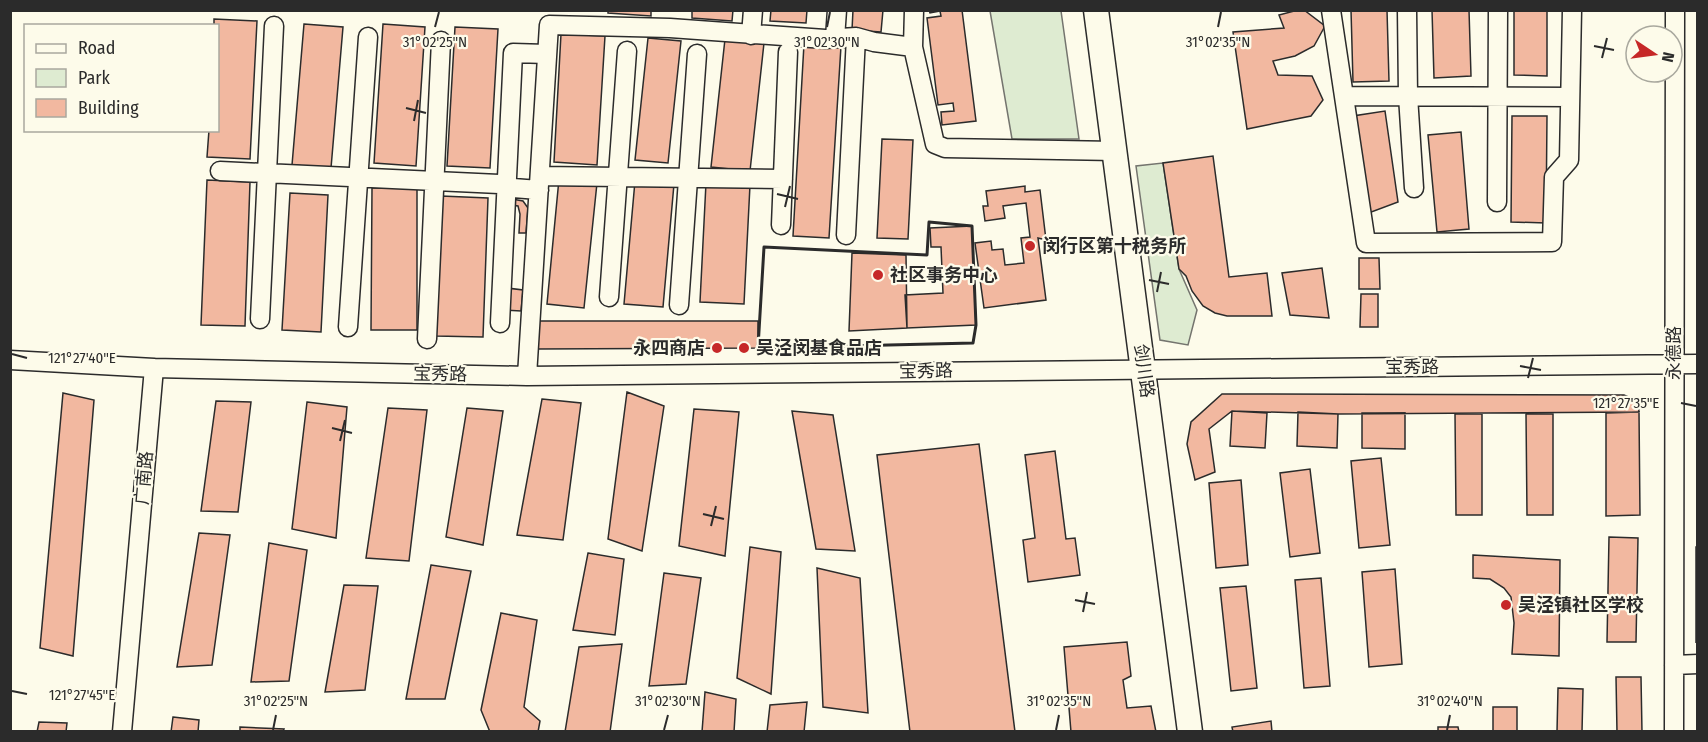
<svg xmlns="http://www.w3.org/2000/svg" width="1708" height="742" font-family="'Fira Sans Condensed','Noto Sans SC',sans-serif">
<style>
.green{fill:#deebd1;stroke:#74746e;stroke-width:1.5}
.building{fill:#f2b8a0;stroke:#2b2b2b;stroke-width:1.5}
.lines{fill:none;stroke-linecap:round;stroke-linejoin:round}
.minor-casing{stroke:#2b2b2b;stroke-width:21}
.major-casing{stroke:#2b2b2b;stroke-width:27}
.minor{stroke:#fdfbea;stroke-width:18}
.major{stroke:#fdfbea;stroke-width:24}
.wall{stroke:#2b2b2b;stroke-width:3}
.ticks{fill:none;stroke:#2b2b2b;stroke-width:2}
.poi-dot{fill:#c62828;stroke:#fdfbea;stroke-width:2}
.labels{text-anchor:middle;stroke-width:4.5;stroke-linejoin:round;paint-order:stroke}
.poi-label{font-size:18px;font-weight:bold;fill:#2b2b2b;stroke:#fdfbea;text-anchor:start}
.street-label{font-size:18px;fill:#2b2b2b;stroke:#fdfbea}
.ticks-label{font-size:15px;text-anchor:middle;fill:#2b2b2b;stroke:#fdfbea;stroke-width:4.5;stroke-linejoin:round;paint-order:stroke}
</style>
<rect width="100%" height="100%" fill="#fdfbea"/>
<path class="green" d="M990 11H1061L1079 139H1012Z
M1163 163 1179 269 1197 310 1188 345 1160 340 1136 166Z"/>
<path class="building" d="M608 10H651V16L608 13Z
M692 10H733L732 21 692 18Z
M771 10H807L806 23 770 21Z
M853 10H883L881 32 852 30Z
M929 10H962L976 121 942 125 941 112 954 111 953 103 938 105 927 18 941 16 940 11 930 13Z
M1298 10H1304L1325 26 1314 46 1295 56 1273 61 1278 75 1312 76 1323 100 1311 116 1247 129 1233 32 1284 28 1279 15Z
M1351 10H1387L1389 81 1353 82Z
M1432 10H1469L1471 76 1434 78Z
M1514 10H1547V76L1514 75Z
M214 19 257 21 250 159 207 157 209 130H218V26H214Z
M304 24 343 27 331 168 292 165Z
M383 24 425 27 416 166 374 163Z
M455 27 498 29 490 168 447 166Z
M561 34 605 36 597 165 554 162Z
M648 38 681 41 668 163 635 160Z
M725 39 764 43 750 171 711 167Z
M804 44 841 46 829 238 793 236Z
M1385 111 1398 202 1366 214 1353 116Z
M1512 116H1547L1546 223 1511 222Z
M1461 132 1469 229 1437 232 1428 135Z
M882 139 913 140 908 239 877 238Z
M1213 156 1229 277 1267 273 1272 316H1227L1215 313 1203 306 1192 291 1186 276 1179 269 1163 163Z
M559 179 597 183 584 308 547 304Z
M207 180 250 182 245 326 201 325Z
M635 181 674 184 663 307 624 304Z
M706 183 750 185 744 304 700 302Z
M1025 186V192L1040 190 1046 240 1038 238 1046 300 984 308 975 243 991 241 992 250 1003 249 1005 265 1024 263 1021 238 1030 237 1026 203 1003 206 1005 218 985 221 983 206H988L986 191Z
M372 188H417V330H371Z
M290 193 328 195 321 332 282 330Z
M441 196 488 198 483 337 436 336Z
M512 199 523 201 528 208 526 233H519L520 214 518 206 511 205Z
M972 226 976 325 907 328 905 295 943 293 941 247H931L930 228Z
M852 253 906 255 907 328 849 331Z
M1359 258H1379L1380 289H1359Z
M1322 268 1329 318 1290 315 1282 273Z
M507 288 523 290 521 311 505 310Z
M1361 294H1378V327H1360Z
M537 321H758V348L537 349Z
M627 392 664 406 642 551 608 539Z
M63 393 94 400 73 656 40 648Z
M1222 394 1624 395 1638 401 1639 412 1338 414 1232 411 1209 429 1215 472 1195 480 1187 444 1191 422Z
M542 399 581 403 563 540 517 535Z
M216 401 251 402 238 512 201 511Z
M307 402 347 407 336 538 292 529Z
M388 408 427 410 409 561 366 558Z
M467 408 503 411 483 545 446 537Z
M694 409 739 412 725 556 679 546Z
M792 411 833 415 855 551 816 549Z
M1232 411 1267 413 1265 448 1230 446Z
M1298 412 1338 414 1337 448 1297 446Z
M1639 412 1640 515 1606 516V413Z
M1362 413H1405V449L1362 448Z
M1455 414H1482V515H1456Z
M1526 414H1553V515H1527Z
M979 444 1015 732H910L877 455Z
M1055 451 1066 539 1075 538 1080 575 1028 582 1023 540 1035 538 1025 455Z
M1381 458 1390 545 1359 548 1351 461Z
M1310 469 1320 553 1290 557 1280 473Z
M1241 480 1248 565 1216 568 1209 483Z
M199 533 230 535 212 665 177 667Z
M1609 537 1638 538 1636 642H1607Z
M269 543 307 550 289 681 251 682Z
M750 547 781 552 771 694 737 678Z
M1696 547H1698L1696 643Z
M588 553 624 559 615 635 573 630Z
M1473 555 1560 560 1559 656 1512 654 1514 623 1511 597 1504 588 1490 579 1473 578Z
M431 565 471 571 445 699H406Z
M817 568 860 578 868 713 823 707Z
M1395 569 1402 664 1369 667 1362 572Z
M664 573 701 578 686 684 649 686Z
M1321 578 1330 686 1304 688 1295 580Z
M344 585 378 586 365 690 325 692Z
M1246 586 1257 688 1231 691 1220 588Z
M501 613 537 620 524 707 540 721 538 732H490L481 710Z
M1127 642 1131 676 1123 680 1127 708 1151 706 1156 732H1071L1064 647Z
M622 644 610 732H565L579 647Z
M1616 677H1641L1642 732H1617Z
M1558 688 1583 689 1582 732H1557Z
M705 692 736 699 734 732H702Z
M807 702 804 732H767L770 705Z
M1493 707H1517V732H1493Z
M173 717 199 720 198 732H171Z
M1271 721 1272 732H1233L1232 727Z
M39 722 67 723 66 732H37Z
M240 727 284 729 283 732H240Z
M1438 727H1458L1459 732H1438Z"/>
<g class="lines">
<defs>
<path id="minor" d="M1331 10 1366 243 1552 242 1554 177 1569 160 1572 10
M1407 10 1408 96 1414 188
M751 35 753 10
M835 38 837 10
M913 47 914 10
M1344 96 1570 97
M220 171 499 184 513 188 539 190
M540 176 783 179
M1497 202 1498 10
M781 225 788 52
M846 235 856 37
M609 297 627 51
M679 305 697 54
M260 319 274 26
M500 323 513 53 547 54
M348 327 368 37
M427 339 441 41
M10 360 154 368 527 376 1698 364
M527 376 549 25 670 28 825 39 856 37 874 42 913 47 935 144 945 148 1115 151
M1674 665 1698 664
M122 732 154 368
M1674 732 1675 10"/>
<path id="major" d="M1096 10 1190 732"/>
</defs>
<use href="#minor" class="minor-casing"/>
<use href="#major" class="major-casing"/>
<use href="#minor" class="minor"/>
<use href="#major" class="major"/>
<path class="wall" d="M929 222 972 226 976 325 973 343 758 348 764 247 927 255Z"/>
</g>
<path class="ticks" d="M435 27 439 12M827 27 830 12M1218 27 1221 12M1594 46 1614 50M1602 58 1607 38M406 108 426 113M414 121 418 100M777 194 798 199M785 207 790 186M1149 280 1169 284M1157 292 1161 272M12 354 27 358M1520 366 1541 370M1528 378 1533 358M1681 403 1696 406M332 428 352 433M340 441 345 420M703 514 724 519M711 526 716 506M1075 600 1095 604M1083 612 1087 592M12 691 27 694M273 730 276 715M664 730 668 715M1056 730 1059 715M1447 730 1450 715"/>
<g class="poi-dot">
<circle cx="1030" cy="246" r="6"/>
<circle cx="878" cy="275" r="6"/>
<circle cx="717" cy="348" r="6"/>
<circle cx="744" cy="348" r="6"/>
<circle cx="1506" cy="605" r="6"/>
</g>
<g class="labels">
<g class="poi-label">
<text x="1042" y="252">闵行区第十税务所</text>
<text x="890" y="281">社区事务中心</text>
<text x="705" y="354" text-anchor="end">永四商店</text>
<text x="756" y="354">吴泾闵基食品店</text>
<text x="1518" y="611">吴泾镇社区学校</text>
</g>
<g class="street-label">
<text transform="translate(1674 353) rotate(-90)" y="6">永德路</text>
<text x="1412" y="373">宝秀路</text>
<text transform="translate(926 371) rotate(-1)" y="6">宝秀路</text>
<text transform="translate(1144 371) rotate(82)" y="6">剑川路</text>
<text transform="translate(440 374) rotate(1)" y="6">宝秀路</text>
<text transform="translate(144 478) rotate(-85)" y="6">广南路</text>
</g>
</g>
<g class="ticks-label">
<text x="435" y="47">31°02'25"N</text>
<text x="827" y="47">31°02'30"N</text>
<text x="1218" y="47">31°02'35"N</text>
<text x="82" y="363">121°27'40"E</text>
<text x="1626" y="408">121°27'35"E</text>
<text x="82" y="700">121°27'45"E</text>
<text x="276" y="706">31°02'25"N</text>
<text x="668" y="706">31°02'30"N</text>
<text x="1059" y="706">31°02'35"N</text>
<text x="1450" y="706">31°02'40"N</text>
</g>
<rect width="1708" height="742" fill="none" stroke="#2b2b2b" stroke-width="24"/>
<rect x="24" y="24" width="195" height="108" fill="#fdfbea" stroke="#a9a89e" stroke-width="1.5"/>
<rect x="36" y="44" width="30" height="9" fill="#fdfbea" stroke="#a9a89e" stroke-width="1.5"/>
<text x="78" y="54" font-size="18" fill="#2b2b2b">Road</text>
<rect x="36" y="69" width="30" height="18" fill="#deebd1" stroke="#a9a89e" stroke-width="1.5"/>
<text x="78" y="84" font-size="18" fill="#2b2b2b">Park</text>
<rect x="36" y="99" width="30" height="18" fill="#f2b8a0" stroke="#a9a89e" stroke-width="1.5"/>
<text x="78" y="114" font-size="18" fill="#2b2b2b">Building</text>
<g transform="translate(1654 54) rotate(103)"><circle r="28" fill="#fdfbea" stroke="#a9a89e" stroke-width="1.5"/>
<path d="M0-4.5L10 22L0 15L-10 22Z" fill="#c62828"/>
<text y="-9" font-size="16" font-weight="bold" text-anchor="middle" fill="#2b2b2b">N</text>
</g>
</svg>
